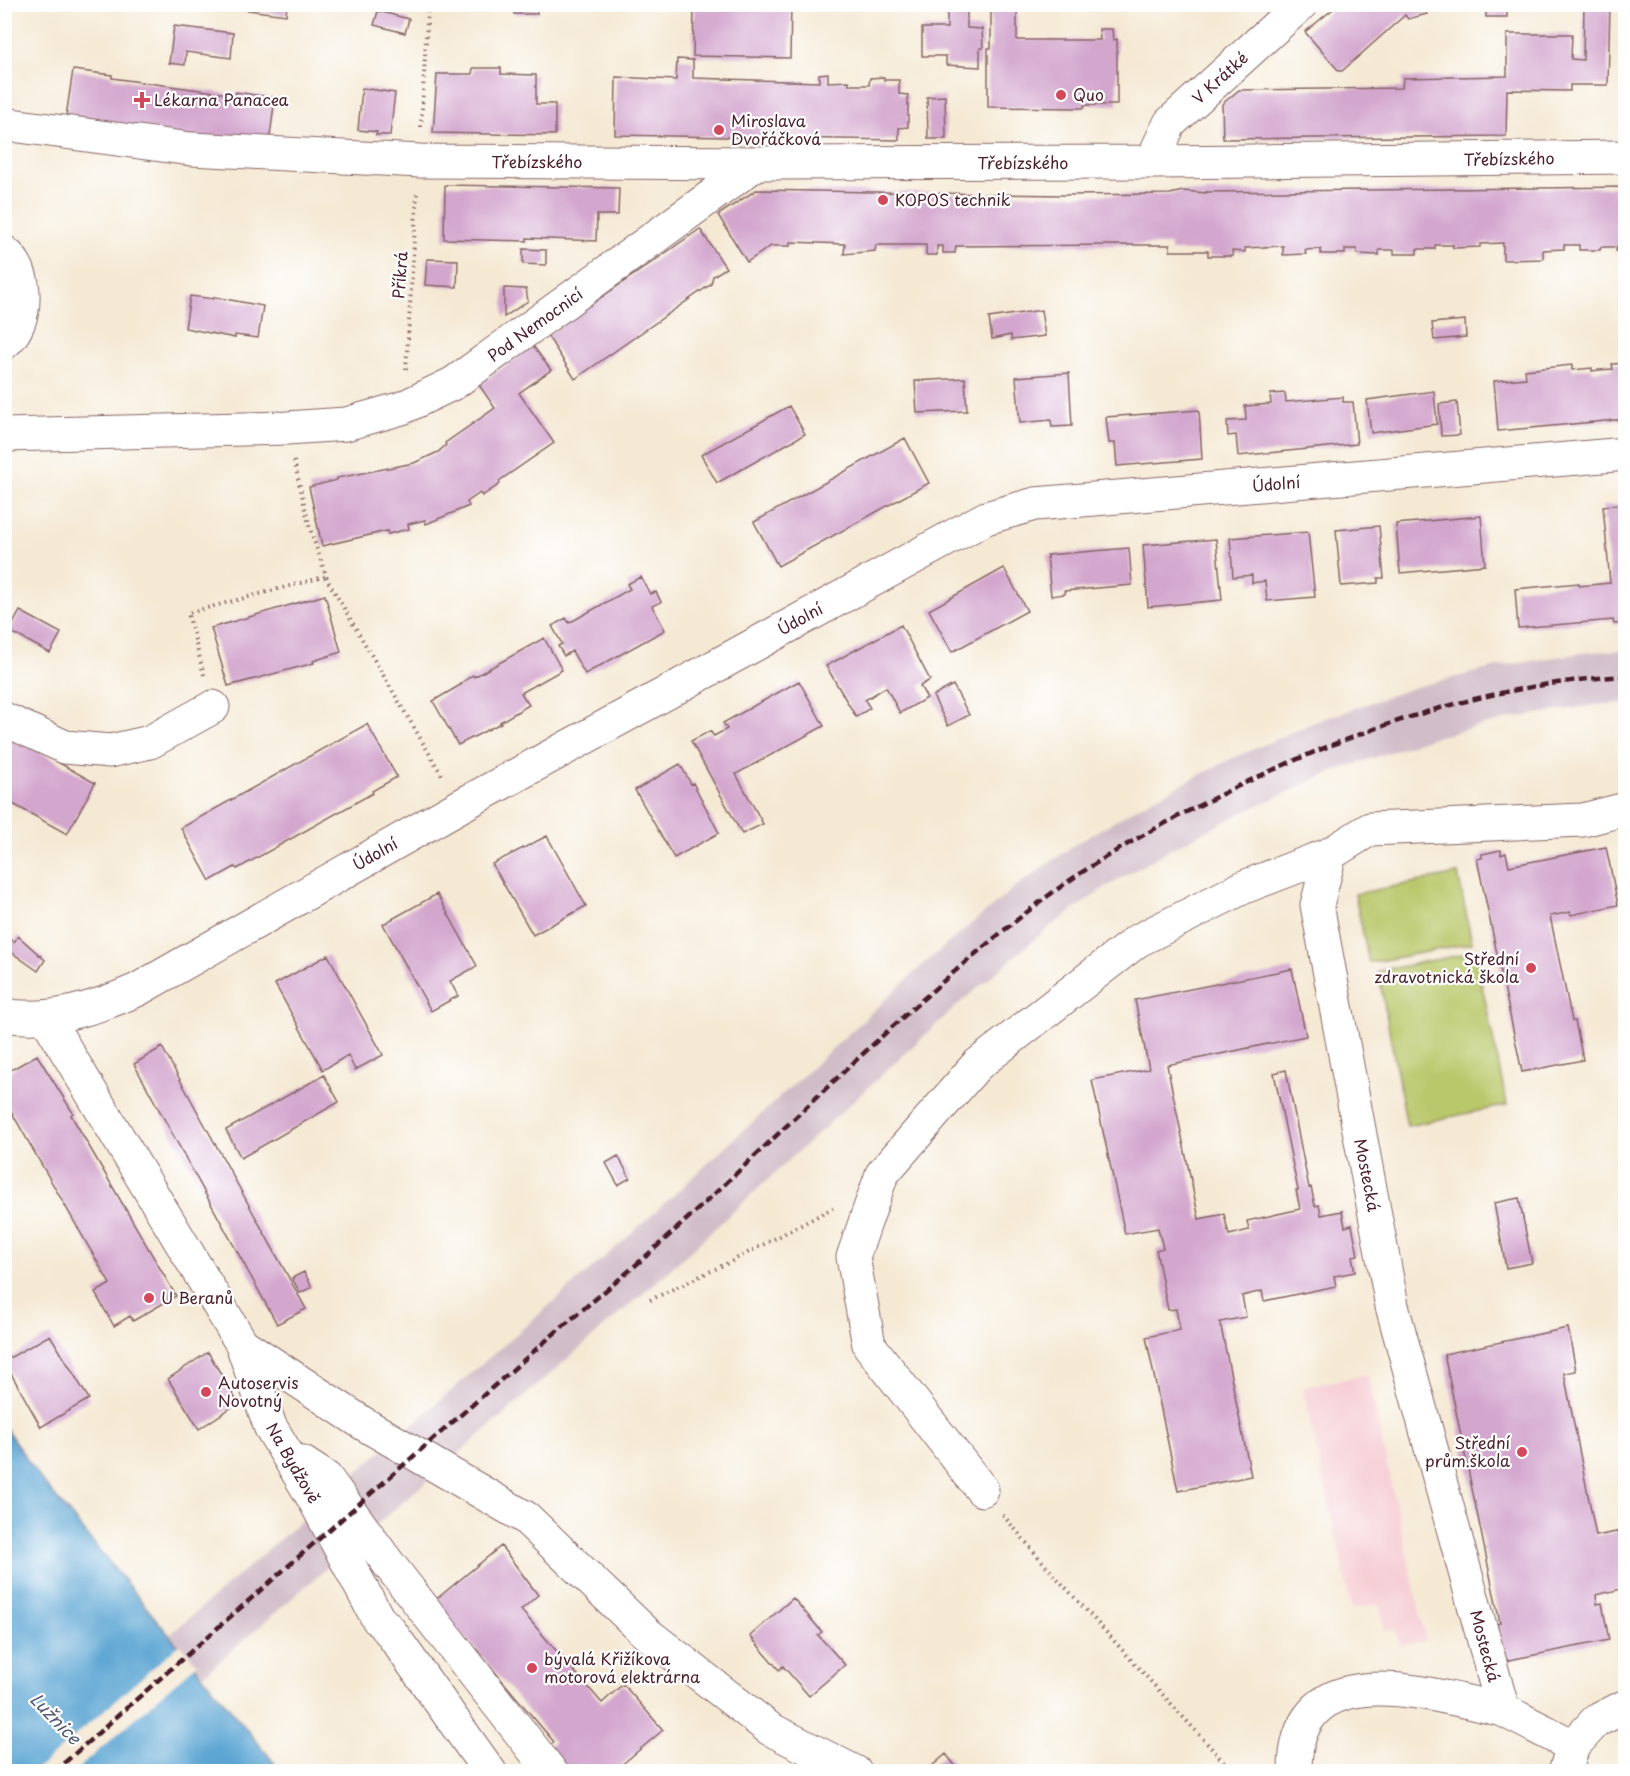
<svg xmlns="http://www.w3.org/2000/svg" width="1630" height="1776" font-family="'Playpen Sans',sans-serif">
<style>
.built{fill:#f6cfd5}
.railway{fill:#d1bdc8}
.garden{fill:#b9c86a;stroke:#82744a;stroke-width:1.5}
.water{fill:#5ba5d3;stroke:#52627f;stroke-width:1.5}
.pier{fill:#f5e9d4}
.building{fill:#d3a6ce}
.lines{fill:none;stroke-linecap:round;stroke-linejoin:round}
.minor-casing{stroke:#866666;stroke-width:35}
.path{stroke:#866666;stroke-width:4;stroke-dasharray:1.5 4.5;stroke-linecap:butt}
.minor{stroke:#fff;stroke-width:33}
.rail{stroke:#4a1f2b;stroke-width:4.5;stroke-dasharray:9 4.5;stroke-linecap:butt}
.poi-dot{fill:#d1495b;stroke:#fff;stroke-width:2}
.labels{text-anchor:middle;stroke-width:4.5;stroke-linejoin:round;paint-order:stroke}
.street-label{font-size:16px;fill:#4a1f2b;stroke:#fff}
.poi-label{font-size:16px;fill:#4a1f2b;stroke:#fff;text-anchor:start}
.water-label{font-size:18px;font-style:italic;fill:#525b77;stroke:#fff}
</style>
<rect width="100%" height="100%" fill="#fff"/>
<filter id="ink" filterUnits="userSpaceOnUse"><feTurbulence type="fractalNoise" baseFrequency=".0167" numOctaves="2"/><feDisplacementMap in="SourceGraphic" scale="12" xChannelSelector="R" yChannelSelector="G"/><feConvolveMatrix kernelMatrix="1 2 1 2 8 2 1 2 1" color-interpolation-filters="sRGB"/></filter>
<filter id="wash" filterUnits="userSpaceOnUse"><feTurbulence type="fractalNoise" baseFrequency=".008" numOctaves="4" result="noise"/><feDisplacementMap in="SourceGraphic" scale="24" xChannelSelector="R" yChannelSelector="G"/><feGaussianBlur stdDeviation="1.35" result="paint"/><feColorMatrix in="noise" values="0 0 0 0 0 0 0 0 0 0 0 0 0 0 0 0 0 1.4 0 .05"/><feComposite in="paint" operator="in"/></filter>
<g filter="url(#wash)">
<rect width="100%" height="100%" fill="#f5e9d4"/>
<path class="built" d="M1367 1374 1426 1641 1400 1646 1396 1629 1385 1631 1379 1604 1352 1609 1303 1388Z"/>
<path class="railway" d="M1625 650V703L1594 705 1512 718 1431 738 1335 771 1252 808 1174 847 1106 887 1047 929 961 1002 663 1276 93 1771 12 1772 628 1237 925 963 1014 888 1077 843 1149 801 1229 760 1315 722 1416 687 1501 666 1588 652Z"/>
<path class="garden" d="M1458 874 1472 943 1369 963 1355 894Z
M1475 952 1507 1105 1407 1126 1378 971Z"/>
<path class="water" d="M4 1426 40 1478 281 1771H5Z"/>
<path class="pier" d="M180 1644 197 1664 75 1771H35Z"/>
<g id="blocks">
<path class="building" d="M190 4H287L286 15 224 7 223 11Z
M694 4H791L790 58 693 56Z
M1486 4H1507V17H1486Z
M1584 4H1610L1608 85H1570V91L1507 90 1506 136 1223 139 1222 104 1239 90 1402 88 1403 78 1507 76V34H1572L1571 59 1583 60Z
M514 5H537V14H514Z
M1338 5H1421L1427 14 1408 19 1405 15 1342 71H1339L1305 32Z
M947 8H967V28L982 29 983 48H980V67L946 65V56H922V28H947Z
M991 10H1017V40H1100L1099 29H1112L1113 40 1117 39V105H1084V108L988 107V48H991Z
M378 11 409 19 405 33 374 25Z
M174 26 233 33 231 58 186 52 185 65 169 63Z
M677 59 693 60V78L819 82V74L828 73V82L849 81V85H869L870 78 884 77V80H899V94L908 95V127L899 128V140L615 135 616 77 676 80Z
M473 68H501V74L536 75V104H555V135L433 133 437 74H472Z
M73 70 112 75V78L236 95V92L275 98 268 151 65 123Z
M362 88 395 93 390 135H376L377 132 358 130Z
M945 96 946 139H928L927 97Z
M445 185 619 188 618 215H597L596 241 527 238V241L444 239Z
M1626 187V251H1616L1617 247H1601L1600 250H1579V245H1564V249L1543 250V259L1503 260V243L1480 244V247L1453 248V245H1435V249H1417V254H1394V250H1379V255L1357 254V249H1345V254H1321V249L1305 250 1306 254 1283 255V246L1245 248V252L1232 251 1233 256H1208V251H1170V245H1121L956 246 955 253H943V246H937V255H926V245H876L875 251 844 254 845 244 790 242V246H771L747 262 718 215 756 190 1062 195 1170 194 1183 191 1206 193V192Z
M700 229 726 268 713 276 711 284 575 379 547 335Z
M523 249 546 250V265L523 264Z
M427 259 458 260 457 287 425 285Z
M504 288 526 289 528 301 504 317Z
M190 296 214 299V297L263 306 258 338 235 335V338L185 328Z
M1041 310 1045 336 1011 340V335L992 339 989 318Z
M1465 320 1466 337 1434 340 1432 323Z
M533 346 551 370 519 393 554 443 499 481 500 484 482 496 480 493 467 502 469 506 426 524 425 520 408 524 409 529 388 534 387 531 322 546 309 487 337 480V478L414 463 438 452 446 445 445 443 495 408 479 385Z
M1626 363V419L1498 431 1494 381 1526 378 1525 370 1572 365V370L1592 368V371L1599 370 1613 369 1612 364Z
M1069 373 1072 426 1052 427 1051 420 1020 423 1016 377Z
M965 378 967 411 917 413 915 381Z
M1434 391 1437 424 1371 433 1367 400Z
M1285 393 1286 402 1343 397V402H1353L1357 444 1238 456 1236 435 1228 436 1227 421 1246 420 1245 406 1271 404 1270 394Z
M1457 402 1460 435 1441 436 1439 404Z
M789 406 805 434 717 483 701 455Z
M1199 410 1202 459 1117 466 1115 443H1109L1106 417Z
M905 438 929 483 778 566 754 522Z
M1626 504V623L1614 624 1613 620 1518 628 1515 589 1579 583V586L1610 583 1603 506Z
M1481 516 1485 565 1400 573 1396 524Z
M1379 526 1384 578H1378V583L1341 586 1336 530Z
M1308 532 1315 597 1267 601 1265 581 1252 583V575L1233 577 1230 538Z
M1216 539 1222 600 1148 607 1143 545Z
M1129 548 1132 585 1064 591 1065 594 1051 596 1047 555Z
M1004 568 1027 611 952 652 929 610Z
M641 577 650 594 656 592 661 602 652 606 665 630 585 674 572 651 564 656 558 646 562 644 552 626 566 618 569 623 630 589 627 584Z
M325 595 341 652 313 661 314 663 228 686 211 628Z
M20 611 61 633 50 653 9 631Z
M901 625 930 680 920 686 927 698 900 713 886 687 865 700 870 708 856 717 826 666Z
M544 638 562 670 521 693 529 705 500 722 501 723 458 745 433 701 462 684 461 683 473 675 474 677Z
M799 681 824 726 736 774 763 824 742 834 691 741 710 731 714 736 727 729 723 723Z
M953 685 969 715 948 726 933 696Z
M367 724 397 777 372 791 373 793 237 869 235 867 210 881 181 828Z
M4 732 95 783 67 834 4 799Z
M680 764 691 784 693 783 719 833 674 858 635 790Z
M547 836 586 906 533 935 492 864Z
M1606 847 1618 905 1571 915 1570 912 1550 916 1572 1021H1575L1583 1060 1522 1072 1477 859 1482 858V854L1501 850V855L1506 853 1509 866Z
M437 894 477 966 450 981 458 996 431 1011 383 924Z
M4 936 14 942 18 936 45 960 38 971 8 950 4 955Z
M328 955 383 1055 355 1070 348 1055 323 1070 275 984Z
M1292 969 1306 1036 1167 1065 1199 1219 1224 1214 1229 1235 1249 1230 1247 1221 1300 1209 1296 1190H1298L1274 1073 1286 1070 1309 1188 1311 1187 1315 1206 1319 1205 1321 1215 1342 1211 1345 1227 1352 1225 1358 1255 1352 1256 1355 1272 1334 1276 1336 1286 1264 1301 1262 1291 1242 1296 1246 1317 1220 1322 1251 1476 1178 1491 1146 1337 1180 1330 1176 1309 1168 1310 1156 1250 1163 1248 1158 1228 1125 1234 1092 1080 1149 1069 1135 1000Z
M162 1047 306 1309 277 1324 134 1064Z
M37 1055 73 1113 71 1115 176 1296 133 1321 130 1316 114 1326 95 1293 110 1284 4 1099V1074Z
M324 1075 339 1102 241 1158 226 1130Z
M618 1156 630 1178 618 1185 606 1163Z
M1519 1198 1532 1263 1506 1268 1494 1203Z
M304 1272 312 1287 300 1293 292 1278Z
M1568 1328 1576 1371 1564 1373 1596 1536 1626 1530V1588L1596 1595 1597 1604 1602 1603 1609 1640 1504 1661 1497 1624 1500 1623 1444 1354Z
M50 1335 89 1399 41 1427 4 1361Z
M208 1352 238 1403 199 1429 168 1379Z
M501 1546 538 1595 521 1610 602 1703 623 1684 663 1730 619 1767 623 1772H568L547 1748 554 1742 474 1647 428 1606Z
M793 1598 822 1632 818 1635 845 1665 809 1696 783 1666 779 1670 750 1636Z
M946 1754 960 1772H925Z"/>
</g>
</g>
<g filter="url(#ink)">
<use href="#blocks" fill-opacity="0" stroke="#866666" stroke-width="1.5"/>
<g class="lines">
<defs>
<path id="minor" d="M4 124 191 149 420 161 757 163 1156 162 1626 157
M1156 162 1158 148 1170 123 1301 4
M4 252C30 271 29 324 4 343
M4 435 287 428 346 424 402 408 454 383 757 163
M4 719 65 747 110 751 150 742 213 707
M4 1015C50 1023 96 1008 137 990L460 806 986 518 1035 504 1626 454
M46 1017 242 1344 270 1426 315 1501 378 1619 389 1630 490 1772
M242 1344 364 1424 526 1518 645 1632 770 1729 855 1772
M303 1463 326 1478 388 1563 551 1772
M982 1490 869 1345 853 1257 882 1174 977 1065 1137 941 1244 887 1330 854
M1573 1746 1503 1710 1392 1306 1317 905 1330 854 1370 829 1583 820 1626 809
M1295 1772C1294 1649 1431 1695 1503 1710
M1565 1772 1573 1746 1596 1721 1626 1706"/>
</defs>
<use href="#minor" class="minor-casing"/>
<path class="path" d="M421 127 428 4
M406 369 417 194
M294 461 310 529 328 581 443 777
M204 675 188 613 327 576
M650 1300 732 1261 833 1208
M1003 1515 1046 1566 1233 1772"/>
<use href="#minor" class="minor"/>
<path class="rail" d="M54 1772C216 1629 378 1487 541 1345 575 1315 611 1287 645 1257 774 1143 895 1014 1031 909 1085 866 1145 833 1206 802 1336 736 1479 684 1626 676"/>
</g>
</g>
<g class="poi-dot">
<circle cx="1061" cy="95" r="6"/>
<path d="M139 91h6v6h6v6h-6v6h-6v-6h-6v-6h6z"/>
<circle cx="719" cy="130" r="6"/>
<circle cx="883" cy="200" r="6"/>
<circle cx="1531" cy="968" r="6"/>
<circle cx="149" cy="1298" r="6"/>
<circle cx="206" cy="1392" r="6"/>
<circle cx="1522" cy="1452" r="6"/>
<circle cx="532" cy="1668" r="6"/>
</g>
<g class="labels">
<g class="street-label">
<text transform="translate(1220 78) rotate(-42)" y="6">V Krátké</text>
<text transform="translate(1509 159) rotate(-1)" y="6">Třebízského</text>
<text x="537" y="168">Třebízského</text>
<text x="1023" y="169">Třebízského</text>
<text transform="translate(400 275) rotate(-86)" y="6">Příkrá</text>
<text transform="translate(535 325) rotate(-36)" y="6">Pod Nemocnicí</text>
<text transform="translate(1276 484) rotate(-5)" y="6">Údolní</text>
<text transform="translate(800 619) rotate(-29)" y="6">Údolní</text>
<text transform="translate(375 854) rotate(-30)" y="6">Údolní</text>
<text transform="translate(1367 1175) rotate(79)" y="6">Mostecká</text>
<text transform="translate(293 1463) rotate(60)" y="6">Na Bydžově</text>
<text transform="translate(1485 1646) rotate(75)" y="6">Mostecká</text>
</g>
<g class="poi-label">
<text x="1073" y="101">Quo</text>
<text x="154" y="106">Lékarna Panacea</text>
<text x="731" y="127">Miroslava<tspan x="731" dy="18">Dvořáčková</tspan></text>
<text x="895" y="206">KOPOS technik</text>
<text x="1519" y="965" text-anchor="end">Střední<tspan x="1519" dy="18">zdravotnická škola</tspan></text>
<text x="161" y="1304">U Beranů</text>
<text x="218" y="1389">Autoservis<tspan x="218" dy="18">Novotný</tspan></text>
<text x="1510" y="1449" text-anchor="end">Střední<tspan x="1510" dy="18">prům.škola</tspan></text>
<text x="544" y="1665">bývalá Křižíkova<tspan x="544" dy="18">motorová elektrárna</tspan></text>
</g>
<g class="water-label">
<text transform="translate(55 1719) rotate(46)" y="6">Lužnice</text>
</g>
</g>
<rect width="1630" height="1776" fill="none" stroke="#fff" stroke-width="24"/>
</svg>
